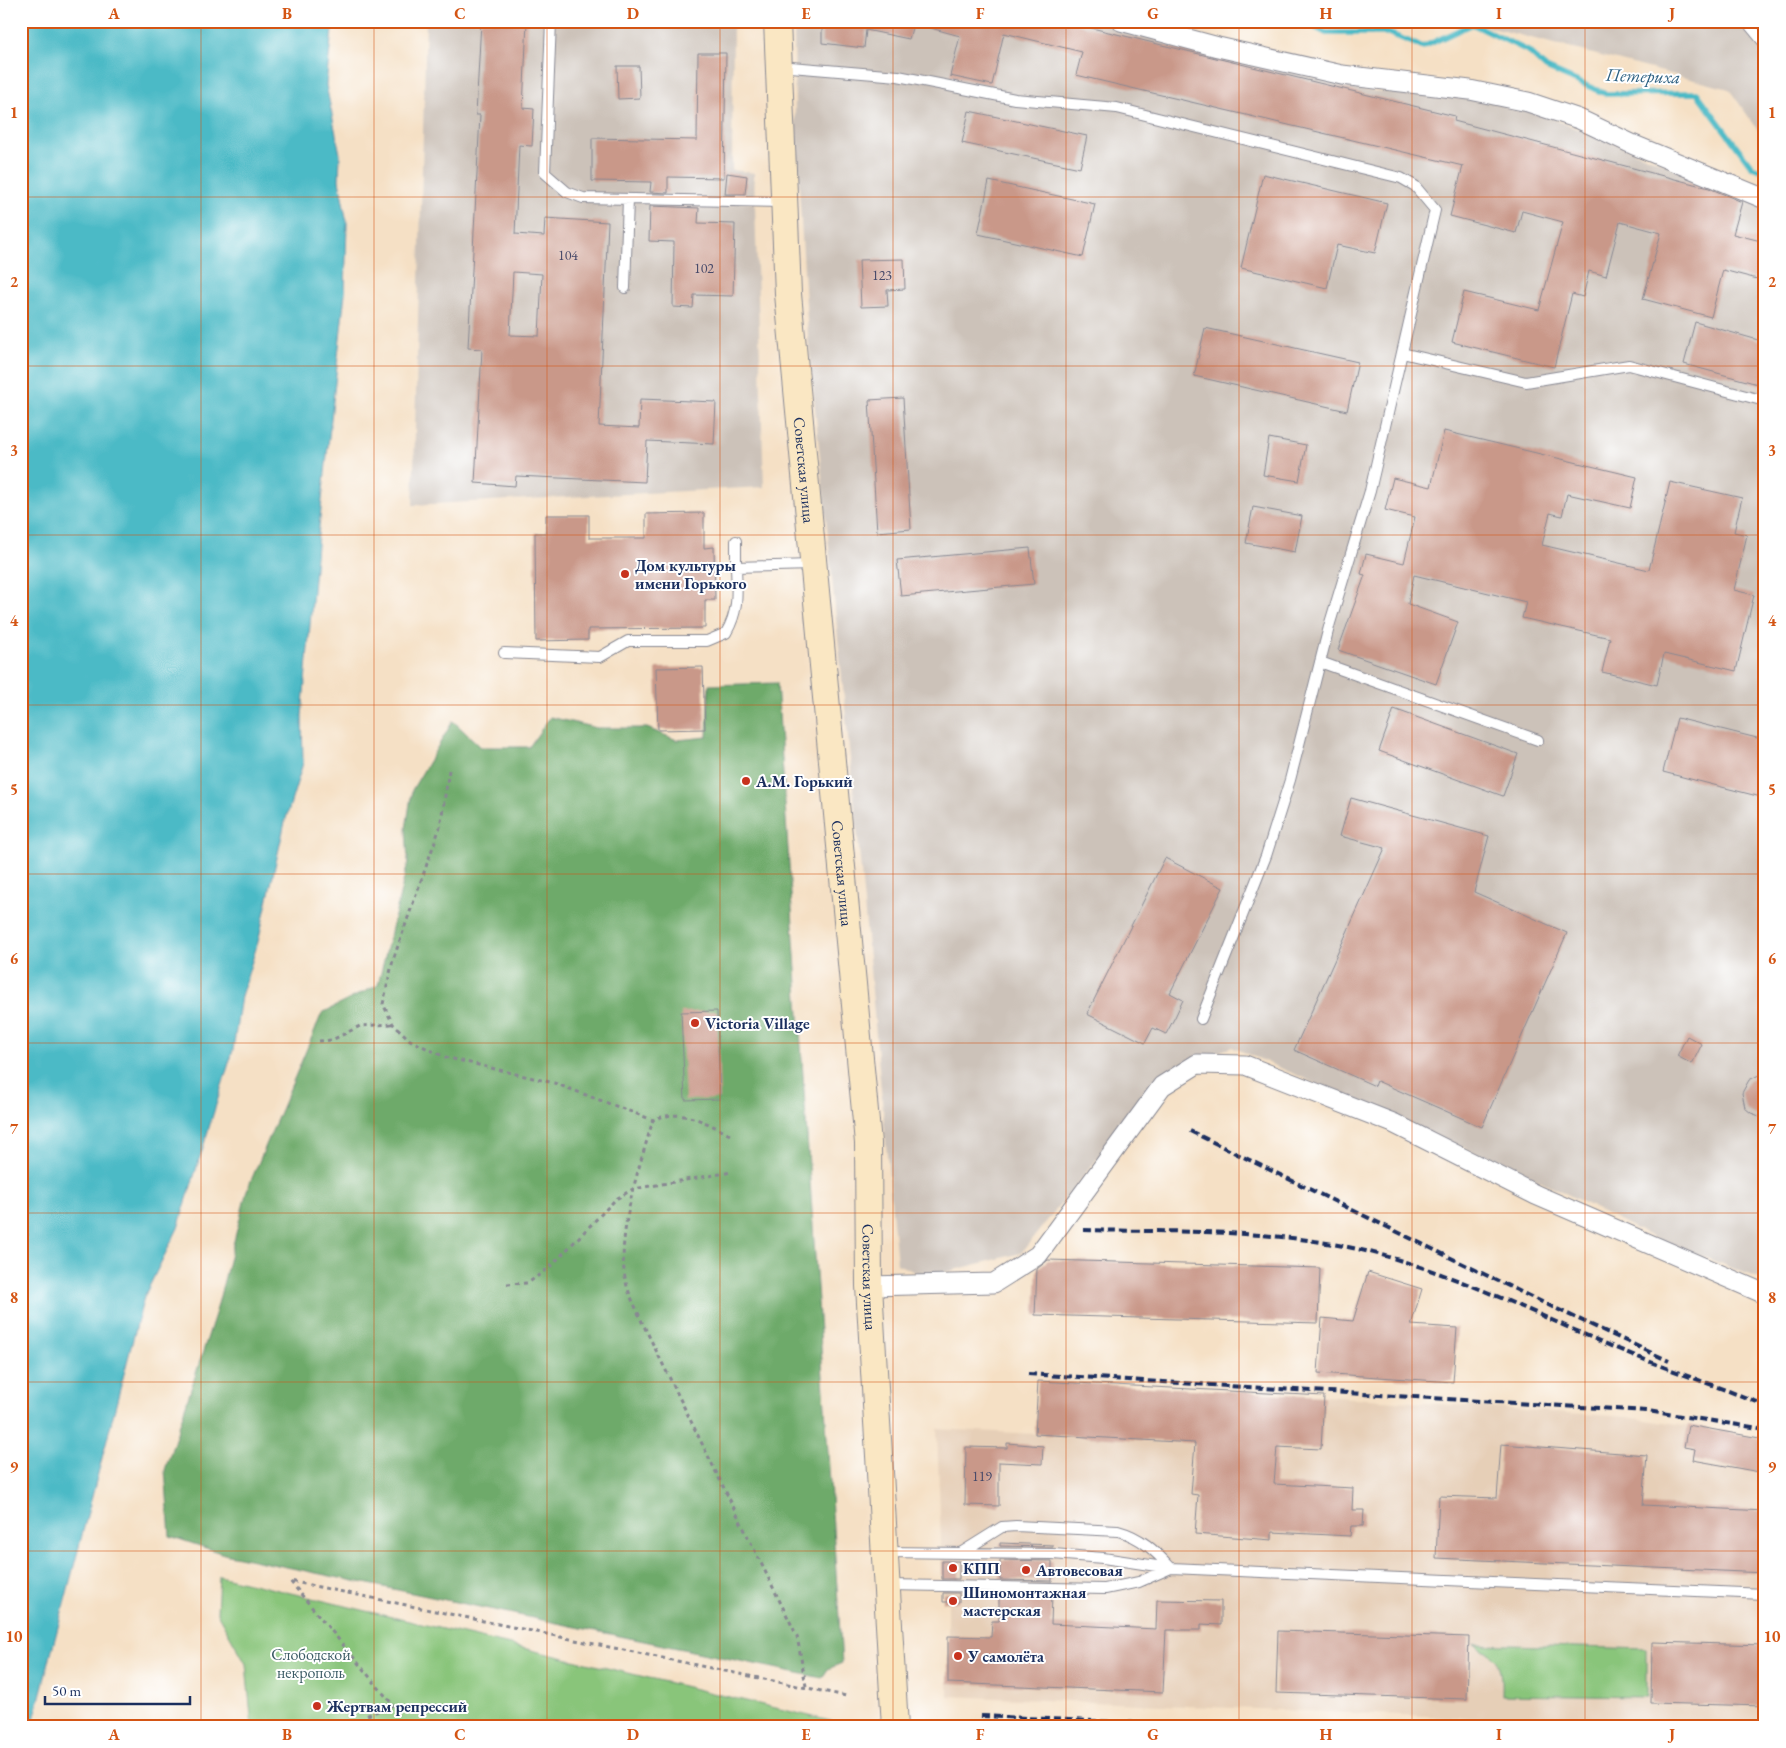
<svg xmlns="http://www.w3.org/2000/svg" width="1786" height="1748" font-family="'EB Garamond',serif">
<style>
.built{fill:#e6cfb7}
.industrial{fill:#ccc2b9}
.green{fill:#89c57a;stroke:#527a6c}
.forest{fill:#6eaa6a;stroke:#446c64}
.water{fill:#4cbac6;stroke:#347492}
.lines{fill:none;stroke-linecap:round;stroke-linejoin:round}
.stream{stroke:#4cbac6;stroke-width:5.5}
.building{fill:#c99889;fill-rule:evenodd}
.service-casing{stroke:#888892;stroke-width:12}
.minor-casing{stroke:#888892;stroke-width:21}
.secondary-casing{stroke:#888892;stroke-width:28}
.path{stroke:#888892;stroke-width:3;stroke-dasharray:4 4;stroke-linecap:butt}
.service{stroke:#fff;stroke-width:10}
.minor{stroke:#fff;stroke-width:19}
.secondary{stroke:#fae7c3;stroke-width:26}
.rail{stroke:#1b2f5e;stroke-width:4;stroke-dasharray:8 4;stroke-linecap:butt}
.grid{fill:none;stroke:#d45514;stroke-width:1;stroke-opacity:0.55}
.poi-dot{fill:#c8321e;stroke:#fff;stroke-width:2}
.labels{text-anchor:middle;stroke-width:4;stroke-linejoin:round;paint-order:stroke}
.number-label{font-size:14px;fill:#464969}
.street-label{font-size:16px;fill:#1b2f5e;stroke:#fff}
.poi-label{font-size:16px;font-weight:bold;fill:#1b2f5e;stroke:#fff;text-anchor:start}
.park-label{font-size:16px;fill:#3c5c66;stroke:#fff}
.water-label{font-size:18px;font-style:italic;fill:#2c6082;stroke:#fff}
.neatline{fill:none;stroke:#d45514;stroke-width:2}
.grid-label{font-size:16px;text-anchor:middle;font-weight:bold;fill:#d45514}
</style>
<rect width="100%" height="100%" fill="#fff"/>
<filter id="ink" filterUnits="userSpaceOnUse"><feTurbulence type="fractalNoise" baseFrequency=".02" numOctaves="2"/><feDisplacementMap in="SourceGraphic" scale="10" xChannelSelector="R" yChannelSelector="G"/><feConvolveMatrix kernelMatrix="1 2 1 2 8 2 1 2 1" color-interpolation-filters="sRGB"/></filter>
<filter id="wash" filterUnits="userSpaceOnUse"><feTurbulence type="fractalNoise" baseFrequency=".0096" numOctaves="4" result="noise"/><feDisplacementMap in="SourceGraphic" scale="20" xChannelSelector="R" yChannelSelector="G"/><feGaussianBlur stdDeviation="1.12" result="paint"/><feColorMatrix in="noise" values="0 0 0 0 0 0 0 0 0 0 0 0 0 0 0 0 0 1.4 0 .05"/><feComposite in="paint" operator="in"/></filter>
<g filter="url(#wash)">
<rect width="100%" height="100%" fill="#f5e0c5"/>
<path class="built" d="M1038 1381 1324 1396 1627 1417 1765 1439V1727H1689L948 1696V1603L943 1602 937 1429 1035 1434Z"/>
<path class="industrial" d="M426 21H733L732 170 754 173 764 487 413 505Z
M794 21H1096L1367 91 1452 93 1533 111 1713 183 1765 208V1281L1650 1236 1543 1182 1232 1047 1169 1070 1021 1253 926 1277 897 1264 858 838 808 337 795 120Z
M1465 21H1765V140L1729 89Z"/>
<path class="green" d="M219 1576 843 1724V1727H252L246 1664 217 1613Z
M1474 1644 1647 1649V1697L1502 1695C1503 1666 1501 1658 1474 1644Z"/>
<path class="forest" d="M777 683 842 1663 828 1669 822 1678 224 1554 170 1536 165 1470 217 1308 247 1190 322 1013 378 985 408 862 406 829 412 790 453 721 481 747H529L550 717 597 728H647L677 740 707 737 709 685Z"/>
<path class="water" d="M21 21H333L326 85 340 154 339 180 347 223 345 293 317 545 302 716 303 763 285 822 258 942 241 996 233 1050 178 1228 144 1297 32 1727H21Z"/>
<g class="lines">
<path class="stream" d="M1301 21 1326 33H1388L1423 47 1472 24 1528 51 1546 68 1606 94 1697 93 1752 167 1765 172"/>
</g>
<g id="blocks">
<path class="building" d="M481 21H527L523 108 534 109 532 146 519 145 515 234 544 236 545 218 608 222 599 426 639 428 640 399 716 402 714 444 647 441 645 482 516 476 515 486 475 483 482 349 468 348 480 115H476ZM513 272 542 274 539 336 510 335Z
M822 21H914L909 39 866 30 864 48 822 43Z
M924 21H1063L1455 116 1454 121 1709 188 1742 202 1733 234 1765 242V281L1723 270 1711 317 1643 299 1661 233 1620 222 1606 276 1589 271 1583 297 1572 294 1554 367 1452 342 1464 292 1539 310 1563 222 1522 211 1516 233 1450 216 1463 166 1076 75 1082 52 1004 33 992 85 950 76 960 36 923 26Z
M698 53H726L724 178 668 177V193L650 192 651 182 592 181V138L697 140Z
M617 66H639L640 98 618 99Z
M969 111 1087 136 1080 168 962 143Z
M727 173 747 176 745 194H725Z
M1263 174 1387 203 1375 253 1337 245 1327 288 1241 268Z
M989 181 1095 204 1083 257 978 234Z
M650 206 699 208 698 223 735 224 733 296 694 295 693 308 673 307 674 242 649 241Z
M904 259 905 289 887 290 888 306 861 307 859 260Z
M1695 322 1765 342V386L1684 364Z
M1205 328 1358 362 1347 411 1194 376Z
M903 398 911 529 877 532 869 400Z
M1444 431 1637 477 1630 508 1567 494 1562 516 1550 513 1542 545 1649 570 1670 482 1742 498 1734 532 1747 535 1734 590 1754 595 1736 671 1664 654 1657 685 1602 672 1610 638 1522 618 1526 602 1414 575 1408 604 1458 622 1436 684 1338 650 1365 575 1361 574 1366 554 1404 563 1415 517 1385 510 1393 478 1431 487Z
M1269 438 1306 445 1299 481 1263 475Z
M1253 507 1302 516 1295 552 1246 543Z
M704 513V548L714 547 715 600H705V628L588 629V640L536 641 535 533H546V515H589V538H646V514Z
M1030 548 1034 584 901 596 897 560Z
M703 667 705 729 658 730 656 668Z
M1394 709 1518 754 1503 796 1379 751Z
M1677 718 1765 740V798L1663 772Z
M1351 798 1489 836 1474 892 1567 933 1482 1127 1377 1081 1375 1086 1294 1050 1385 848 1340 836Z
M1165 858 1223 888 1170 993 1183 1000 1175 1017 1166 1034 1153 1028 1145 1043 1087 1014Z
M717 1011 720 1099 685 1100 681 1012Z
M1687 1036 1702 1044 1692 1064 1677 1056Z
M1765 1072V1118L1751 1113 1745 1108 1742 1093 1749 1080Z
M1048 1260 1320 1268 1318 1323 1035 1315 1037 1269Z
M1368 1272 1422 1289 1411 1325 1457 1328 1453 1382 1318 1373 1322 1318 1353 1321Z
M1038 1381 1324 1396 1321 1449 1277 1447 1274 1484 1353 1488 1352 1510H1364L1363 1526H1351L1350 1536 1272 1532V1540L1195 1534 1198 1495 1191 1494 1195 1443 1035 1434Z
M1688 1425 1765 1439V1473L1693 1460 1695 1449 1684 1447Z
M1007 1443 1043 1446 1042 1464 999 1462V1506L965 1505 966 1447 1007 1448Z
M1501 1444 1647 1455 1643 1505 1765 1511V1573L1436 1558 1439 1496 1497 1498Z
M1000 1543 1053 1545V1547L1000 1546Z
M1000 1560 1052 1561V1581L1000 1580Z
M942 1561H959V1579H942Z
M943 1593H959V1602H943Z
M999 1594 1052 1595 1051 1624 1156 1629 1157 1600 1221 1601V1625L1201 1624V1630H1166L1163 1692 948 1683V1636L991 1637 992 1621H999Z
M1278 1631 1469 1637 1467 1699 1276 1693Z
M1652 1642 1765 1645V1706L1651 1703Z"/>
</g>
</g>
<g filter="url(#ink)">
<use href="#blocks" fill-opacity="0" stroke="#888892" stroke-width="1"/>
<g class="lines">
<defs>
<path id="service" d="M551 21 545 173 567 192 583 198 783 202
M1746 21 1765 44
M779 66 898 76 1015 99 1117 108 1401 178 1415 186 1435 210 1370 491 1330 623 1290 780 1266 856 1201 1019
M625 288 628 199
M1402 353 1526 382 1629 365 1765 401
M736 541V567
M504 653 600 657 628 641H707L726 633C739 611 737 592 736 567L812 565
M1320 662 1538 740
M886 1552 1053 1554 1103 1558 1170 1568
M962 1552 1002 1527 1016 1526 1118 1531C1141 1537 1155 1551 1171 1568L1765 1594
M888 1585 1105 1589 1139 1582 1171 1568"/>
<path id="minor" d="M1121 21 1218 47 1342 75 1470 90 1528 102 1579 119 1634 145 1765 199
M869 1286 994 1283 1038 1255 1162 1086 1197 1064 1245 1065 1393 1123 1536 1195 1765 1294"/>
<g id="secondary">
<path id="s1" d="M777 21 788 294 868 1143 869 1286 895 1727"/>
</g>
</defs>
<use href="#service" class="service-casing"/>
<use href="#minor" class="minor-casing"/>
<use href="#secondary" class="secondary-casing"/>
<path class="path" d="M449 770 440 827 393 960 383 1004 393 1024 410 1040 445 1057 554 1083 653 1120
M319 1041 332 1040 360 1026 393 1024
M730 1135C704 1121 681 1108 653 1120 640 1165 615 1236 626 1282 629 1296 637 1309 642 1322L797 1636 806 1686
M507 1284 528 1283 550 1267 616 1199 633 1189 732 1172
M356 1727 368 1715 393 1705 290 1581 846 1696"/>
<use href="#service" class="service"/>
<use href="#minor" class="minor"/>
<use href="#secondary" class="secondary"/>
<path class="rail" d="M1190 1131 1529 1296 1669 1361
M1084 1230C1171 1232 1261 1229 1348 1247 1435 1265 1514 1304 1595 1339 1651 1364 1709 1383 1765 1405
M1028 1374 1648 1411 1765 1429
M981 1716 1225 1727"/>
</g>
</g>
<path class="grid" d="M201 21V1727M374 21V1727M547 21V1727M720 21V1727M893 21V1727M1066 21V1727M1239 21V1727M1412 21V1727M1585 21V1727M21 197H1765M21 366H1765M21 535H1765M21 705H1765M21 874H1765M21 1043H1765M21 1213H1765M21 1382H1765M21 1551H1765"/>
<g class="poi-dot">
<circle cx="625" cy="574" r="5"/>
<circle cx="746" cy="781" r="5"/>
<circle cx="695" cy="1023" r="5"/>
<circle cx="953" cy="1568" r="5"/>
<circle cx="1026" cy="1570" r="5"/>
<circle cx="953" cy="1601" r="5"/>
<circle cx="958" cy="1656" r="5"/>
<circle cx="317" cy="1706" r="5"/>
</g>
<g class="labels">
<g class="number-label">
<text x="568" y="260">104</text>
<text x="704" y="273">102</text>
<text x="882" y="280">123</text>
<text x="982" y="1481">119</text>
</g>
<g class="street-label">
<text dy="6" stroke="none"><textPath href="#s1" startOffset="450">Советская улица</textPath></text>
<text dy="6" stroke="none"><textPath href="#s1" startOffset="855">Советская улица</textPath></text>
<text dy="6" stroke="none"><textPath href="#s1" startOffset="1260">Советская улица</textPath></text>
</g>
<g class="poi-label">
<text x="635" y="571">Дом культуры<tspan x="635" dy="18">имени Горького</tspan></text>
<text x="756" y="787">А.М. Горький</text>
<text x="705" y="1029">Victoria Village</text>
<text x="963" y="1574">КПП</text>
<text x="1036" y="1576">Автовесовая</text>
<text x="963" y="1598">Шиномонтажная<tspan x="963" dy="18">мастерская</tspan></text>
<text x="968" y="1662">У самолёта</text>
<text x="327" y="1712">Жертвам репрессий</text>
</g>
<g class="park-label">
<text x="311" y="1660">Слободской<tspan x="311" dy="18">некрополь</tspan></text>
</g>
<g class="water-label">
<text transform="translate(1643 76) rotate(2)" y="6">Петериха</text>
</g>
</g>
<rect width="1786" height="1748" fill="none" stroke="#fff" stroke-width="55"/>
<path d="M45 1696v8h145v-8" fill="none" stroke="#1b2f5e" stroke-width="2.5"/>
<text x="52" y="1696" font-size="15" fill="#1b2f5e" stroke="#ffffff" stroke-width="4" paint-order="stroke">50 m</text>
<rect x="28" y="28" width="1730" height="1692" class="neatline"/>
<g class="grid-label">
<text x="114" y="19">A</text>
<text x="287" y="19">B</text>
<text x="460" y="19">C</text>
<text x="633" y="19">D</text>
<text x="806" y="19">E</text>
<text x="980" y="19">F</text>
<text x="1153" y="19">G</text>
<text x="1326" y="19">H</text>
<text x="1499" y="19">I</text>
<text x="1672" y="19">J</text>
<text x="14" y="118">1</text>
<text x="1772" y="118">1</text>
<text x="14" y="287">2</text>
<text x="1772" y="287">2</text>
<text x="14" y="456">3</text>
<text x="1772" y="456">3</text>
<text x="14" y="626">4</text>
<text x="1772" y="626">4</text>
<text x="14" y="795">5</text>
<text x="1772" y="795">5</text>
<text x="14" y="964">6</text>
<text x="1772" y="964">6</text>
<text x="14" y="1134">7</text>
<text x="1772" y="1134">7</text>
<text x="14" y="1303">8</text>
<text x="1772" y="1303">8</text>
<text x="14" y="1472">9</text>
<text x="1772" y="1472">9</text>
<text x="14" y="1642">10</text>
<text x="1772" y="1642">10</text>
<text x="114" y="1740">A</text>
<text x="287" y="1740">B</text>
<text x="460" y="1740">C</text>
<text x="633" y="1740">D</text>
<text x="806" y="1740">E</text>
<text x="980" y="1740">F</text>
<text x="1153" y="1740">G</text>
<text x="1326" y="1740">H</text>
<text x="1499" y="1740">I</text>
<text x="1672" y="1740">J</text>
</g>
</svg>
